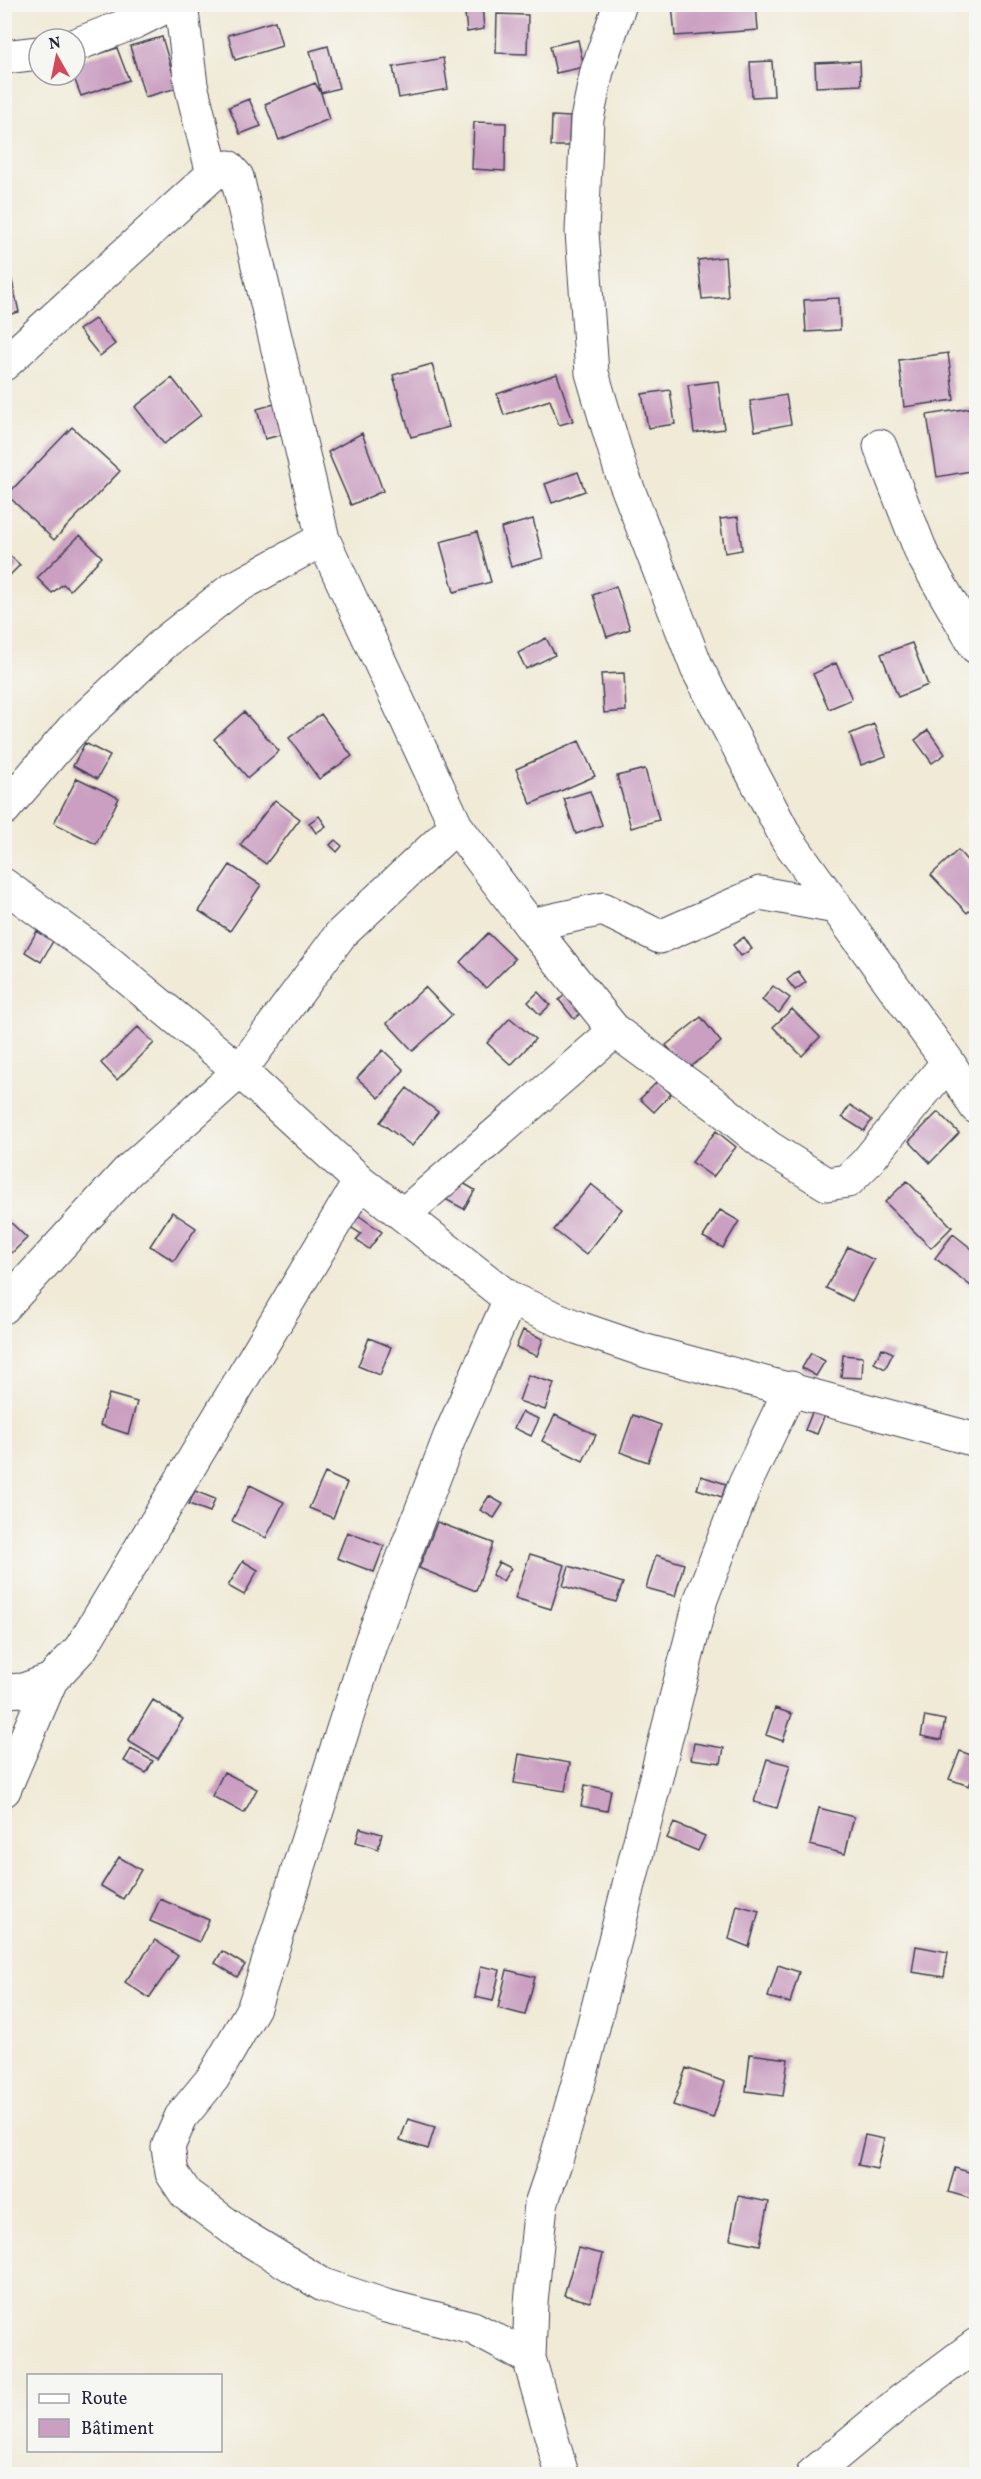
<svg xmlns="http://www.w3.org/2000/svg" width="981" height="2479" font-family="Vollkorn,serif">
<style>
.building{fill:#ca9fc1}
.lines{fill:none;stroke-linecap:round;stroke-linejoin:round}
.minor-casing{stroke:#414052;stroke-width:35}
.tertiary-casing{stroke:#414052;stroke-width:35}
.minor{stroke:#fff;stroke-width:33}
.tertiary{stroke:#fff;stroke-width:33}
</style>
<rect width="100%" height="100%" fill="#f6f6f2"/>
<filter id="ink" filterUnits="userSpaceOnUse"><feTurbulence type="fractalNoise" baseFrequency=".0167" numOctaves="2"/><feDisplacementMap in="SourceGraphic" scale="12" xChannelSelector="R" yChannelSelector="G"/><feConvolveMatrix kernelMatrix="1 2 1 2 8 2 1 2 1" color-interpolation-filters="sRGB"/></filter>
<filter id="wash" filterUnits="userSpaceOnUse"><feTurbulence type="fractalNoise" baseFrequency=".008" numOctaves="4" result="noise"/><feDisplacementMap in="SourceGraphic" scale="24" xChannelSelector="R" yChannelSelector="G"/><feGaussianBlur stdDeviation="1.35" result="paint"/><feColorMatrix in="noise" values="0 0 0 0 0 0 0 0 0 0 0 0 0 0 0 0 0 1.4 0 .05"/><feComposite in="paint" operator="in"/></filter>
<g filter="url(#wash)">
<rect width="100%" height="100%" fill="#f0ead6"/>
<g id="blocks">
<path class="building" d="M464 4H482L484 29 467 32Z
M672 4H756L758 30 675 36Z
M497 14 528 15 527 54 496 53Z
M275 21 282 46 235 60 228 35Z
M162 37 177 88 145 97 130 46Z
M578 40 584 67 556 73 550 46Z
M328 46 339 88 321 93 329 119 279 140 265 104 315 83 321 93 310 51Z
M117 48 129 80 81 96 73 75 75 62Z
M443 58 448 89 399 98 393 67Z
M772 61 774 96 752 97 750 62Z
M860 61 861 85 816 87 815 63Z
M249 99 261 126 240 134 229 107Z
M552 116 570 117 569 146H551Z
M474 122 506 123 505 171 472 169Z
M725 257 728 297 702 299 698 260Z
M10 272 19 312 4 316V273Z
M839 298 840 330 806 332 804 300Z
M95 319 115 344 100 356 79 330Z
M948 353 954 400 904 407 899 360Z
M432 364 449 427 411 437 393 375Z
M557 374 573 421 559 425 550 400 504 415 497 394Z
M172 378 201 415 164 444 135 407Z
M718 381 724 429 694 433 688 385Z
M670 390 675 424 648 428 642 394Z
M786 395 791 424 755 431 750 401Z
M285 401 292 432 265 439 257 409Z
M976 407V470L937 477 927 415Z
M72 427 120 471 54 540 7 495Z
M362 433 383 491 351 505 328 452Z
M578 472 585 491 552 503 545 484Z
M738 517 742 550 725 553 720 519Z
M533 519 543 558 511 567 501 528Z
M477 532 491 582 454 592 440 542Z
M80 535 102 557 70 590 63 584 52 593 37 578Z
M4 550 20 565 4 581Z
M616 586 630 629 607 637 593 595Z
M546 638 555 655 526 669 518 653Z
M912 643 928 685 898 697 881 654Z
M836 663 852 699 829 709 813 674Z
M624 673 626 711 604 713 601 674Z
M244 712 279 751 248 778 214 739Z
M321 714 352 756 319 779 289 738Z
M874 724 886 756 861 765 850 734Z
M928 730 945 754 932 763 915 740Z
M579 741 595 776 531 804 516 769Z
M85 743 110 756 97 779 73 766Z
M645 769 659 820 631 828 617 776Z
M77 778 119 798 96 844 54 823Z
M590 791 602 825 576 834 564 799Z
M275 800 300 819 266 864 240 845Z
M319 816 326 826 316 833 309 823Z
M335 840 342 846 337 852 330 845Z
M958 850 976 871V904L967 913 931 875Z
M230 865 261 885 230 931 199 911Z
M37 931 53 941 41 962 25 952Z
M488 933 515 959 486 988 460 962Z
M744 937 752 949 741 956 733 945Z
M798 971 806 982 795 990 787 980Z
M773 986 790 998 779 1013 762 1000Z
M425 987 452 1015 413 1051 387 1023Z
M538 992 550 1005 540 1015 528 1002Z
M567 993 583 1011 574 1019 559 1000Z
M792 1009 820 1037 802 1056 773 1027Z
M701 1017 721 1042 687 1070 666 1045Z
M510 1018 535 1039 511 1065 487 1043Z
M138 1027 154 1043 117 1080 101 1063Z
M383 1050 404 1070 379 1098 357 1078Z
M658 1081 671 1094 654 1112 640 1099Z
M407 1088 438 1112 412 1146 380 1122Z
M850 1105 872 1120 864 1131 842 1117Z
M938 1112 959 1133 930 1163 909 1141Z
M716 1131 736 1147 713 1177 692 1162Z
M456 1179 475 1190 464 1209 445 1199Z
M907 1181 952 1227 931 1248 885 1202Z
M591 1184 622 1209 586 1255 554 1230Z
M720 1210 739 1221 723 1248 703 1237Z
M172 1212 196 1228 174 1261 150 1246Z
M355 1213 382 1232 369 1249 356 1240 361 1234 346 1224Z
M4 1216 27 1238 12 1253 4 1245Z
M953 1234 976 1252V1290L935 1258Z
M848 1247 874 1260 852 1301 826 1288Z
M523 1330 543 1339 537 1356 516 1347Z
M369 1338 391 1347 380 1375 358 1366Z
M882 1348 893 1353 885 1369 874 1363Z
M811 1353 825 1361 816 1376 802 1368Z
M843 1355 863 1357 862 1378 841 1377Z
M528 1375 554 1383 545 1410 519 1401Z
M109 1394 137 1402 128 1434 100 1425Z
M814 1408 826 1412 817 1434 805 1430Z
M522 1412 539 1419 531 1436 514 1428Z
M555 1415 596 1435 583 1461 542 1441Z
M633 1415 661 1425 648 1462 620 1452Z
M325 1473 347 1483 333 1518 309 1508Z
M701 1476 726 1484 722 1497 697 1489Z
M250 1485 284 1502 266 1538 232 1521Z
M195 1491 215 1499 210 1512 189 1504Z
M489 1496 503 1504 494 1518 480 1510Z
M437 1522 493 1543 476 1591 419 1568Z
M347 1532 384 1546 374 1572 337 1558Z
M530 1554 565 1565 551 1609 515 1598Z
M656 1555 684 1564 675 1596 646 1588Z
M243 1561 258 1570 244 1595 228 1586Z
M499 1562 511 1568 503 1581 492 1575Z
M569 1566 623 1583 616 1602 563 1586Z
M153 1700 183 1719 158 1759 128 1741Z
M775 1708 792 1714 783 1741 766 1735Z
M925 1716 945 1720 941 1740 921 1736Z
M694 1743 724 1748 721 1763 691 1759Z
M131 1749 153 1761 146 1773 124 1761Z
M960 1751 976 1757V1768L969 1786 949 1779Z
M519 1754 570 1763 565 1791 514 1783Z
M767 1759 790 1765 777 1808 754 1802Z
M224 1772 257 1789 244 1813 212 1796Z
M585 1785 611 1790 607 1811 581 1806Z
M819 1808 854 1817 845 1854 810 1845Z
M674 1823 705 1836 698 1851 667 1838Z
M360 1828 382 1834 378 1849 356 1842Z
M119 1857 141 1870 123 1899 101 1886Z
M160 1899 209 1920 199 1942 150 1921Z
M737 1905 759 1911 749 1947 729 1939Z
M155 1940 178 1956 149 1998 125 1982Z
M916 1946 948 1952 944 1977 912 1972Z
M222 1951 245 1965 237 1977 215 1963Z
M778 1965 799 1972 790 2003 768 1997Z
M481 1966 500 1970 493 2001 475 1997Z
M507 1970 535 1977 525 2015 498 2008Z
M750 2054 788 2059 783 2096 746 2091Z
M686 2068 725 2082 713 2118 673 2105Z
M408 2119 435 2127 428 2149 400 2140Z
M865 2135 884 2139 877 2169 858 2165Z
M955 2168 976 2174V2200L948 2192Z
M738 2196 769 2202 760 2245 730 2239Z
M578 2248 603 2254 590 2302 564 2295Z"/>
</g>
</g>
<g filter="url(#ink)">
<use href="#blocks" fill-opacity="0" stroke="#414052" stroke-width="1.5"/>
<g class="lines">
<defs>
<path id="minor" d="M181 4 191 85 213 174
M620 4 597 71 587 119 582 232 592 373 621 471 697 668 787 839 948 1062 976 1107
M75 45 135 22 171 4
M4 57 39 53
M4 364 213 174 228 167 237 177 323 539 456 826 530 925 615 1031 720 1108 768 1147 827 1184 848 1181 866 1163 948 1062
M880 446 922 554 976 647
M4 809 72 730 165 642 231 590 323 539
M4 885 101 956 240 1071 360 1181 510 1299 576 1327 646 1351 976 1440
M530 925 603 909 660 937 760 893 836 907
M404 1214 615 1031
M510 1299 450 1436 371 1642 254 2007 213 2078 181 2117 168 2147 172 2173 186 2194 240 2234 323 2285 386 2306 473 2328 529 2358
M4 1307 127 1172 240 1071 340 935 456 826
M4 1691 23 1690 51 1680
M4 1790 51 1680 81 1648 360 1181
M562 2474 529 2358 531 2303 541 2204 556 2160 585 2059 701 1599 745 1484 791 1388"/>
<path id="tertiary" d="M813 2474 901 2401 976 2345"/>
</defs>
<use href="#minor" class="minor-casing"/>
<use href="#tertiary" class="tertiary-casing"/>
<use href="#minor" class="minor"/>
<use href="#tertiary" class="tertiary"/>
</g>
</g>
<rect width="981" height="2479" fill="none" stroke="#f6f6f2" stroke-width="24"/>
<rect x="27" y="2374" width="195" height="78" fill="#f6f6f2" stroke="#a1a1a9" stroke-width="1.5"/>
<rect x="39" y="2394" width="30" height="9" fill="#ffffff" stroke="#a1a1a9" stroke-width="1.5"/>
<text x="81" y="2404" font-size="18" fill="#22223b">Route</text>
<rect x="39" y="2419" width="30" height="18" fill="#ca9fc1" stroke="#a1a1a9" stroke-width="1.5"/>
<text x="81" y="2434" font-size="18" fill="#22223b">Bâtiment</text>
<g transform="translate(57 57) rotate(351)"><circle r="28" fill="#f6f6f2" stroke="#a1a1a9" stroke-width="1.5"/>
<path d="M0-4.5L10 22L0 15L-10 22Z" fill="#d1495b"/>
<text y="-9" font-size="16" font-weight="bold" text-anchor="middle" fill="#22223b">N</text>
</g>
</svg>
